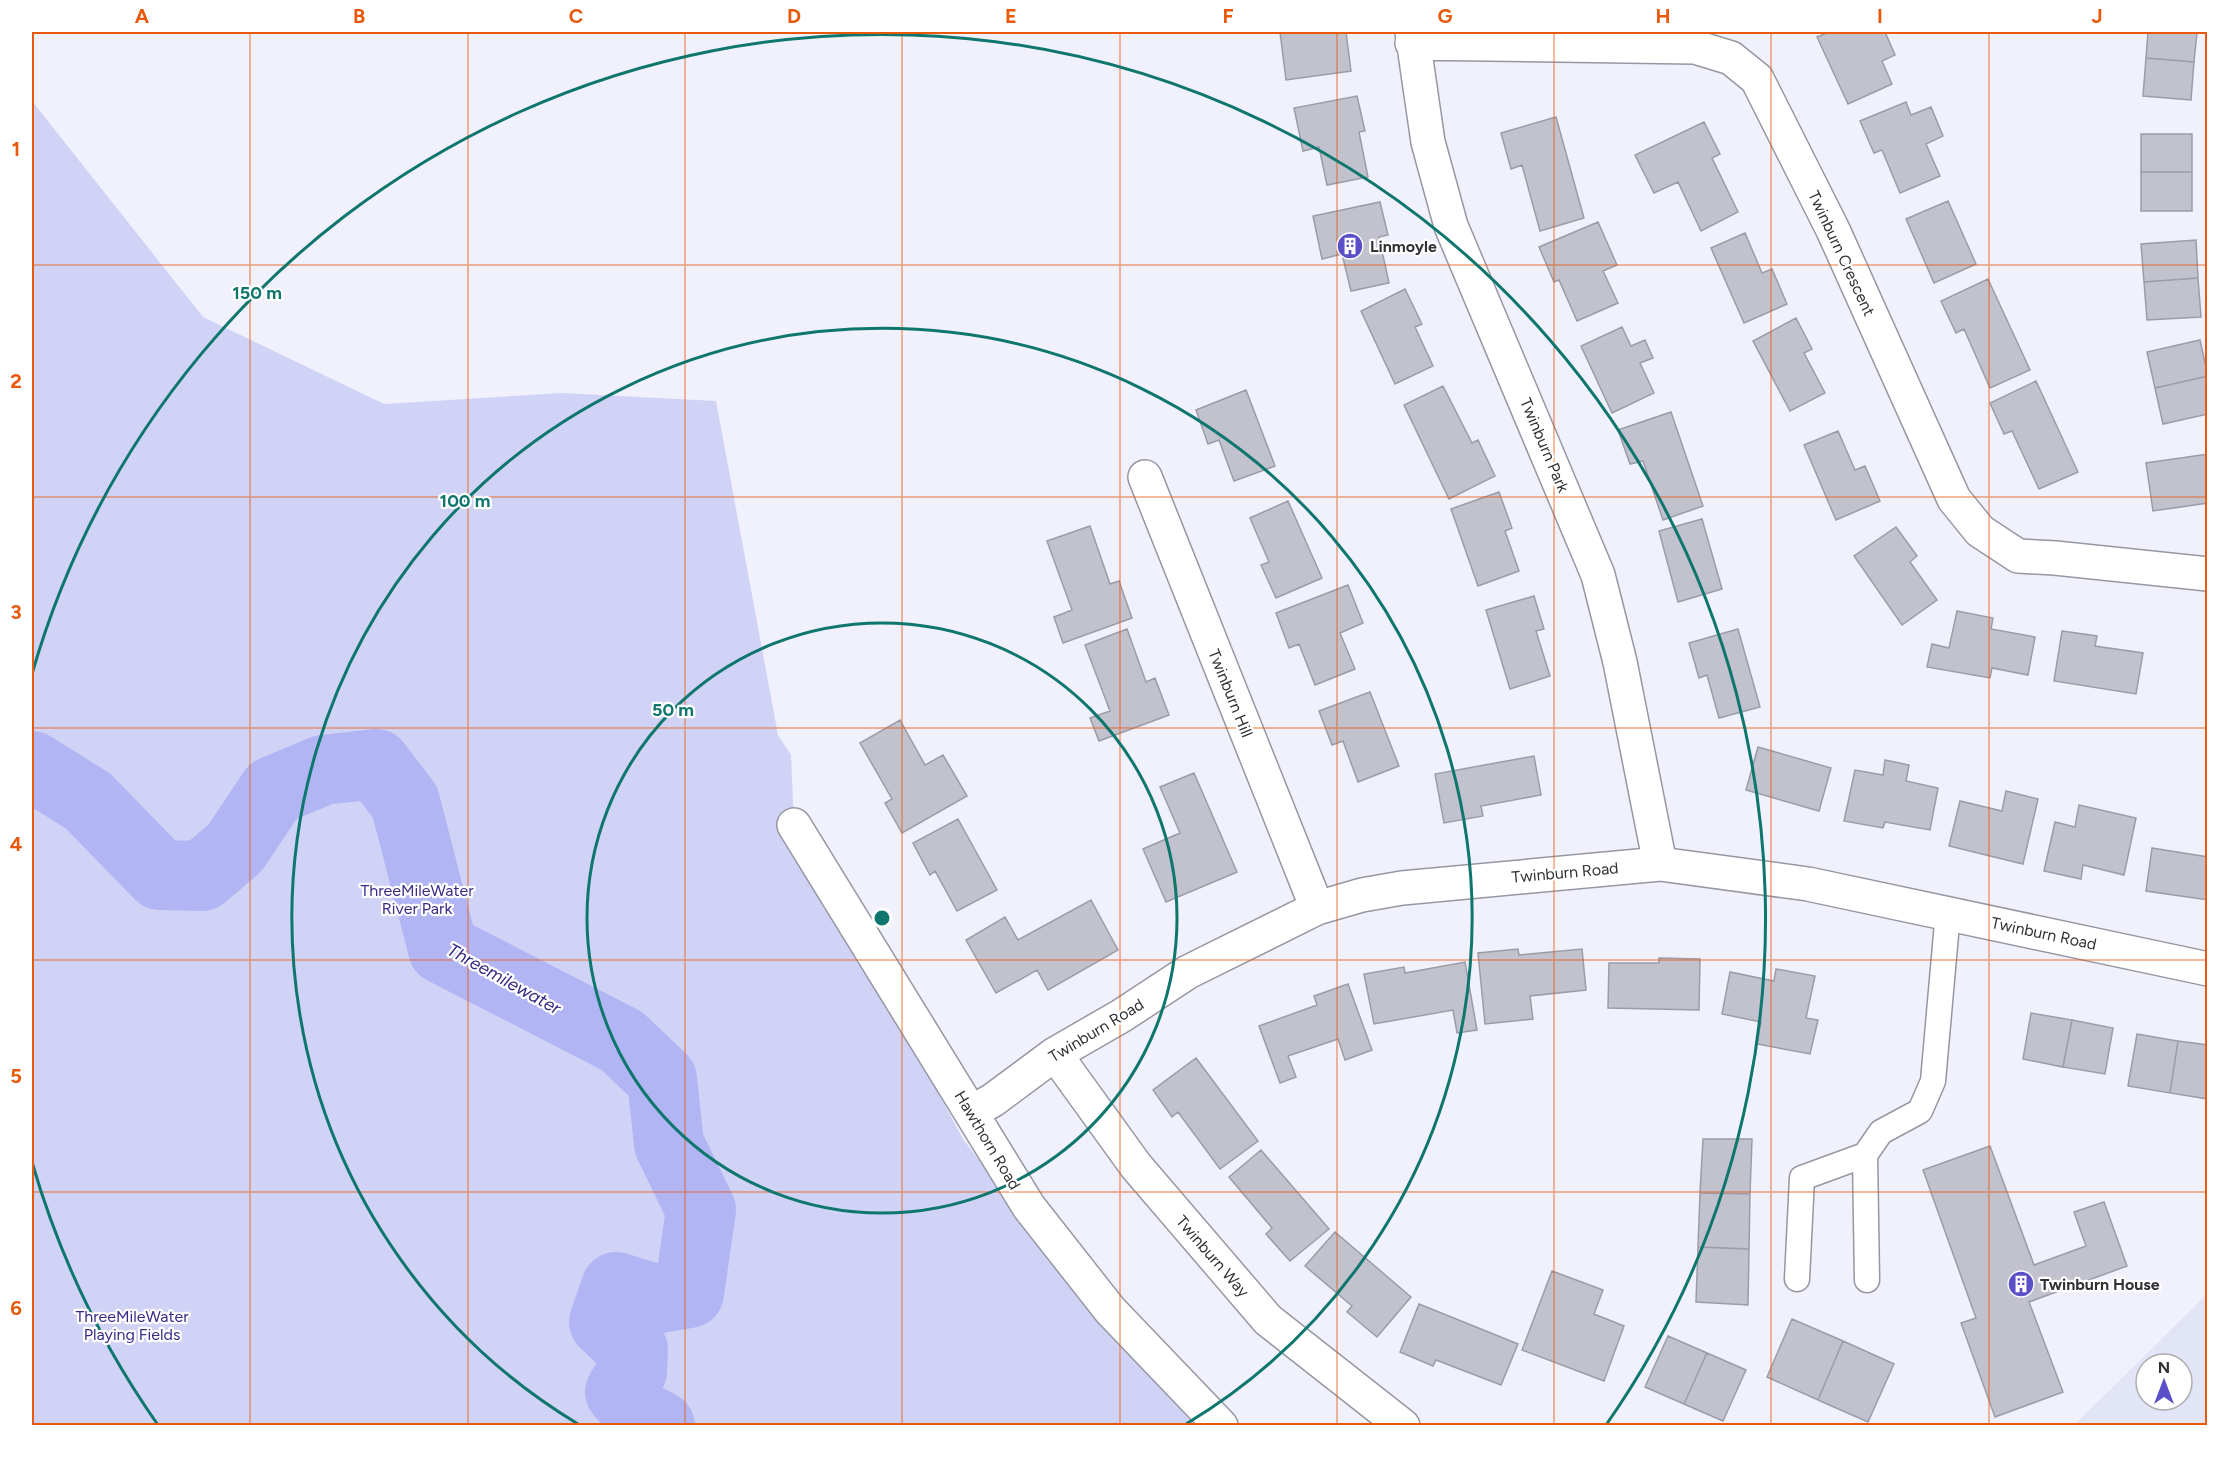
<svg xmlns="http://www.w3.org/2000/svg" width="2239" height="1457" font-family="Figtree,sans-serif">
<style>
.built{fill:#e2e4f7;fill-rule:evenodd}
.green{fill:#d0d3f6}
.lines{fill:none;stroke-linecap:round;stroke-linejoin:round}
.river{stroke:#b2b5f4;stroke-width:70}
.building{fill:#c1c2cd;stroke:#9b9ca7;stroke-width:1.5}
.service-casing{stroke:#9697a2;stroke-width:27}
.minor-casing{stroke:#9697a2;stroke-width:36}
.service{stroke:#fff;stroke-width:24}
.minor{stroke:#fff;stroke-width:33}
.grid{fill:none;stroke:#e8590c;stroke-width:1.5;stroke-opacity:0.55}
.ring{fill:none;stroke:#0f766e;stroke-width:3}
.labels{text-anchor:middle;stroke-width:4.5;stroke-linejoin:round;paint-order:stroke}
.poi-label{font-size:16px;font-weight:bold;fill:#313236;stroke:#fff;text-anchor:start}
.street-label{font-size:16px;fill:#313236;stroke:#fff}
.park-label{font-size:16px;fill:#372d85;stroke:#fff}
.water-label{font-size:18px;font-style:italic;fill:#352a82;stroke:#fff}
.centre{fill:#0f766e;stroke:#fff;stroke-width:3}
.ring-label{font-size:18px;text-anchor:middle;font-weight:bold;fill:#0f766e;stroke:#fff;stroke-width:4.5;stroke-linejoin:round;paint-order:stroke}
.neatline{fill:none;stroke:#e8590c;stroke-width:2}
.grid-label{font-size:20px;text-anchor:middle;font-weight:bold;fill:#e8590c}
</style>
<rect width="100%" height="100%" fill="#f0f1fc"/>
<path class="built" d="M2207 1294V1425H2074L2113 1387ZM2146 1364H2182V1400H2146Z"/>
<path class="green" d="M32 101 203 317 384 404 561 393 716 401 778 735 791 755 794 825 963 1139 1056 1262 1194 1425H32Z"/>
<g class="lines">
<path class="river" d="M32 766 88 801 160 875 202 876 235 848 273 791 323 770 376 764 405 802 443 949 622 1041 662 1079 669 1144 701 1210 689 1293 654 1299 616 1287 604 1322 633 1350 632 1371 620 1392 641 1416 660 1426"/>
</g>
<path class="building" d="M1280 32H1346L1351 71 1286 80Z
M1829 32H1885L1895 55 1882 61 1892 84 1848 104 1817 37Z
M2148 32H2197L2194 62 2146 58Z
M2146 58 2194 62 2191 100 2143 96Z
M1357 96 1365 131 1359 132 1368 177 1327 185 1319 147 1303 151 1294 108Z
M1906 102 1911 115 1931 107 1943 136 1926 144 1940 176 1900 193 1882 150 1874 153 1860 121Z
M1556 117 1584 218 1540 231 1522 165 1511 169 1501 133Z
M1704 122 1720 154 1712 158 1738 212 1701 231 1678 182 1654 193 1635 155Z
M2141 134H2192V172H2141Z
M2141 172H2192V211H2141Z
M1948 201 1976 264 1934 283 1906 219Z
M1380 202 1388 235 1379 237 1389 283 1351 291 1342 254 1322 259 1313 216Z
M1598 222 1617 265 1603 271 1618 303 1577 321 1559 280 1554 282 1539 247Z
M1745 233 1762 273 1772 269 1787 304 1744 323 1711 248Z
M2196 240 2198 278 2144 282 2141 244Z
M2198 278 2201 317 2147 320 2144 282Z
M1988 279 2030 370 1990 388 1964 329 1956 333 1941 301Z
M1405 289 1422 324 1415 327 1433 366 1395 384 1361 311Z
M1796 318 1812 349 1804 353 1825 393 1790 411 1753 341Z
M1622 327 1631 346 1645 340 1653 358 1640 363 1654 393 1612 413 1581 346Z
M2200 340 2208 376 2155 388 2147 352Z
M2208 376V414L2163 424 2155 388Z
M2036 381 2078 472 2039 489 2012 431 2004 434 1990 403Z
M1443 386 1472 443 1478 440 1495 476 1449 499 1404 405Z
M1246 390 1275 466 1234 481 1219 440 1208 444 1196 410Z
M1671 412 1703 506 1663 520 1643 461 1630 464 1618 430Z
M1838 431 1855 470 1865 466 1880 501 1836 520 1804 445Z
M2208 454V503L2153 511 2146 463Z
M1499 492 1512 528 1505 531 1519 571 1478 586 1451 509Z
M1288 501 1322 578 1276 598 1261 565 1269 562 1250 518Z
M1702 519 1722 589 1678 602 1659 531Z
M1090 526 1110 584 1119 581 1132 618 1063 643 1054 617 1072 610 1047 541Z
M1896 527 1917 556 1910 562 1937 600 1902 625 1854 556Z
M1348 585 1363 623 1340 633 1355 669 1315 685 1299 644 1289 648 1276 613Z
M1534 596 1544 629 1536 631 1550 676 1510 689 1486 610Z
M1957 611 1993 618 1991 629 2035 637 2028 675 1992 668 1990 678 1927 667 1932 644 1949 648Z
M1127 629 1146 682 1155 678 1169 715 1099 741 1090 718 1110 711 1085 645Z
M1738 629 1760 707 1719 718 1707 675 1699 678 1689 643Z
M2062 631 2097 636 2095 646 2143 653 2136 694 2054 681Z
M1370 692 1399 766 1358 782 1343 741 1332 745 1319 711Z
M900 720 925 765 943 755 967 796 902 833 885 803 892 799 860 743Z
M1758 747 1831 768 1819 811 1746 790Z
M1534 756 1541 795 1481 806 1483 816 1444 823 1435 774Z
M1885 760 1909 765 1906 781 1938 788 1930 830 1885 822 1883 828 1844 821 1855 770 1883 775Z
M1194 773 1237 872 1166 902 1143 849 1180 833 1160 787Z
M2006 791 2038 799 2023 864 1949 846 1960 801 2002 811Z
M2079 805 2136 818 2124 875 2083 865 2081 879 2044 871 2055 822 2075 827Z
M958 819 997 890 957 911 935 871 930 875 913 843Z
M2152 848 2208 857V900L2146 891Z
M1091 900 1118 950 1048 990 1037 970 996 993 966 940 1005 917 1018 940Z
M1518 949 1519 955 1582 949 1586 990 1530 996 1533 1019 1485 1024 1478 953Z
M1659 958 1700 959 1699 1010 1608 1008 1609 963H1659Z
M1465 962 1477 1030 1457 1033 1453 1010 1374 1024 1364 974 1404 967 1405 973Z
M1776 969 1815 976 1806 1018 1818 1020 1810 1054 1757 1044 1761 1022 1722 1014 1730 972 1774 981Z
M1348 984 1372 1050 1345 1060 1338 1039 1288 1056 1296 1077 1280 1083 1259 1026 1317 1005 1314 996Z
M2031 1013 2072 1020 2063 1067 2023 1059Z
M2072 1020 2113 1028 2105 1074 2063 1067Z
M2137 1034 2178 1041 2170 1093 2128 1086Z
M2178 1041 2208 1045V1099L2170 1093Z
M1196 1058 1258 1141 1220 1169 1178 1112 1172 1117 1153 1090Z
M1703 1139H1752L1750 1194 1700 1193Z
M1990 1146 2034 1265 2086 1246 2074 1212 2104 1202 2127 1266 2029 1302 2063 1392 1995 1417 1961 1323 1976 1318 1923 1170Z
M1261 1150 1329 1229 1290 1261 1266 1234 1272 1228 1229 1177Z
M1700 1193 1750 1194 1749 1249 1698 1247Z
M1335 1232 1411 1297 1377 1337 1347 1312 1352 1306 1305 1266Z
M1698 1247 1749 1249 1748 1305 1696 1302Z
M1552 1271 1603 1290 1594 1314 1624 1326 1604 1381 1522 1350Z
M1419 1304 1518 1344 1501 1385 1436 1360 1433 1366 1400 1352Z
M1792 1319 1843 1341 1818 1400 1767 1377Z
M1668 1336 1707 1353 1684 1404 1645 1387Z
M1843 1341 1894 1364 1868 1422 1818 1400Z
M1707 1353 1746 1370 1723 1421 1684 1404Z"/>
<g class="lines">
<defs>
<path id="service" d="M1865 1155 1867 1280
M1797 1279 1802 1178 1865 1155 1881 1132 1920 1111 1933 1081 1948 912"/>
<path id="minor" d="M1412 32 1428 142 1451 226 1598 575 1620 662 1660 864
M1412 43 1695 47 1731 58 1757 79 1833 230 1954 499 1980 531 2018 556 2055 558 2208 574
M1145 477 1317 908
M794 825 1029 1207 1110 1310 1221 1426
M1055 1054 1136 1166 1268 1320 1403 1426
M972 1112 993 1100 1055 1054 1121 1016 1188 972 1317 908 1362 895 1402 888 1660 864 1808 884 2208 969"/>
</defs>
<use href="#service" class="service-casing"/>
<use href="#minor" class="minor-casing"/>
<use href="#service" class="service"/>
<use href="#minor" class="minor"/>
</g>
<path class="grid" d="M250 32V1426M468 32V1426M685 32V1426M902 32V1426M1120 32V1426M1337 32V1426M1554 32V1426M1771 32V1426M1989 32V1426M32 265H2208M32 497H2208M32 728H2208M32 960H2208M32 1192H2208"/>
<g class="ring">
<circle cx="882" cy="918" r="295"/>
<path d="M578 1424A590 590 0 1 1 1186 1424"/>
<path d="M158 1425A884 884 0 0 1 32 1162M32 674A884 884 0 1 1 1606 1425"/>
</g>
<defs>
<symbol id="building-disc" viewBox="-11 -11 22 22"><circle r="9.5" fill="#5a4fc7" stroke="#fff"/><path d="M-4-6H4V6H1V3H-1V6H-4ZM-2.5-4.3h1.7v1.8h-1.7ZM.8-4.3h1.7v1.8H.8ZM-2.5-1h1.7V.8h-1.7ZM.8-1h1.7V.8H.8Z" fill="#fff"/></symbol>
</defs>
<g fill-rule="evenodd">
<use href="#building-disc" x="1335" y="231" width="30" height="30"/>
<use href="#building-disc" x="2006" y="1269" width="30" height="30"/>
</g>
<g class="labels">
<g class="poi-label">
<text x="1370" y="252">Linmoyle</text>
<text x="2040" y="1290">Twinburn House</text>
</g>
<g class="street-label">
<text transform="translate(1842 253) rotate(65)" y="6">Twinburn Crescent</text>
<text transform="translate(1545 445) rotate(67)" y="6">Twinburn Park</text>
<text transform="translate(1231 693) rotate(68)" y="6">Twinburn Hill</text>
<text transform="translate(1565 872) rotate(-5)" y="6">Twinburn Road</text>
<text transform="translate(2044 933) rotate(12)" y="6">Twinburn Road</text>
<text transform="translate(1096 1030) rotate(-31)" y="6">Twinburn Road</text>
<text transform="translate(988 1140) rotate(59)" y="6">Hawthorn Road</text>
<text transform="translate(1213 1256) rotate(49)" y="6">Twinburn Way</text>
</g>
<g class="park-label">
<text x="417" y="896">ThreeMileWater<tspan x="417" dy="18">River Park</tspan></text>
<text x="132" y="1322">ThreeMileWater<tspan x="132" dy="18">Playing Fields</tspan></text>
</g>
<g class="water-label">
<text transform="translate(504 979) rotate(29)" y="6">Threemilewater</text>
</g>
</g>
<circle cx="882" cy="918" r="9" class="centre"/>
<g class="ring-label">
<text x="257" y="299">150 m</text>
<text x="465" y="507">100 m</text>
<text x="673" y="716">50 m</text>
</g>
<rect width="2239" height="1457" fill="none" stroke="#ffffff" stroke-width="66"/>
<g transform="translate(2164 1382)"><circle r="28" fill="#ffffff" stroke="#adadaf" stroke-width="1.5"/>
<path d="M0-4.5L10 22L0 15L-10 22Z" fill="#5a4fc7"/>
<text y="-9" font-size="16" font-weight="bold" text-anchor="middle" fill="#313236">N</text>
</g>
<rect x="33" y="33" width="2173" height="1391" class="neatline"/>
<g class="grid-label">
<text x="142" y="23">A</text>
<text x="359" y="23">B</text>
<text x="576" y="23">C</text>
<text x="794" y="23">D</text>
<text x="1011" y="23">E</text>
<text x="1228" y="23">F</text>
<text x="1445" y="23">G</text>
<text x="1663" y="23">H</text>
<text x="1880" y="23">I</text>
<text x="2097" y="23">J</text>
<text x="16" y="156">1</text>
<text x="16" y="388">2</text>
<text x="16" y="619">3</text>
<text x="16" y="851">4</text>
<text x="16" y="1083">5</text>
<text x="16" y="1315">6</text>
</g>
</svg>
